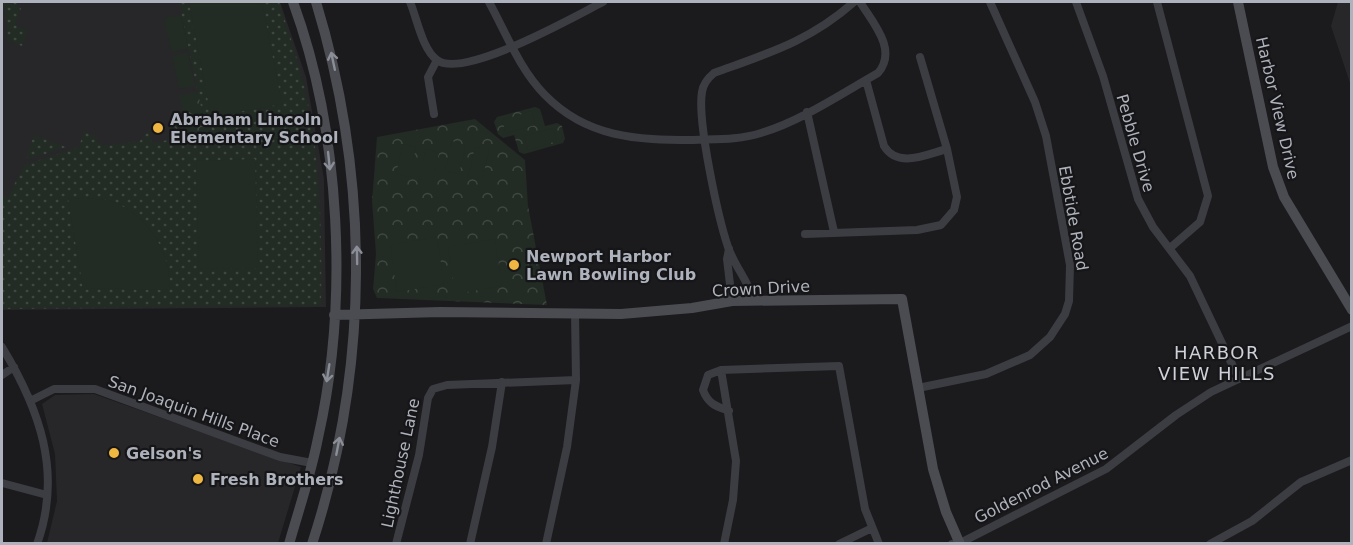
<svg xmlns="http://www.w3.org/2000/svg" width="1353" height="545" font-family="'DejaVu Sans',sans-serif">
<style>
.built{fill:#27272a}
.grass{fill:url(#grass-dots)}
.park{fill:url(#park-crowns)}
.garden{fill:#222b24}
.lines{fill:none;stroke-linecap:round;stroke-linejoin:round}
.street{stroke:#3c3d42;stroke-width:8}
.secondary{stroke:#4a4c52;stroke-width:10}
.oneway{stroke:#8b8e97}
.poi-dot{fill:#efb741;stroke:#161618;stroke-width:2}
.labels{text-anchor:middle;stroke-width:4.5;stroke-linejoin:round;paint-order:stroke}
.street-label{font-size:16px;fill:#aeb2bc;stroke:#161618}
.poi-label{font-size:16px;font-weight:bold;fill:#aeb2bc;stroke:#161618;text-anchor:start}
.neighbourhood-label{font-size:18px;letter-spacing:1.5px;fill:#ced1d8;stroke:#161618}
</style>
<defs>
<pattern id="grass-dots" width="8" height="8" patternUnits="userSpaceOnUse" patternTransform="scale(1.5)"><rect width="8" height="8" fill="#222b24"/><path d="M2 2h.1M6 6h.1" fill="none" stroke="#404742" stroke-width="1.8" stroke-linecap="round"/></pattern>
<pattern id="park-crowns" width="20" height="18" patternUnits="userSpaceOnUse" patternTransform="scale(1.5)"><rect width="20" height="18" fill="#222b24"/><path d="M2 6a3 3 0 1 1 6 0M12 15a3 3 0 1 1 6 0" fill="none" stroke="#404742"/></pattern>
</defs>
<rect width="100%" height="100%" fill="#1b1b1d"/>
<path class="built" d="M2 2H280L306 77 324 179 326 307 2 310Z
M1338 2H1351V86L1331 26Z
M94 394 301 467 278 543H47L57 501 55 454 42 404 55 395Z"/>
<path class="grass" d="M4 2H17V6L21 8 15 25 28 30 22 46 8 41Z
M179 2H279C287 26 295 51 302 77 321 151 322 229 321 306L2 309V196L8 197 24 165 79 147 84 131 97 137 96 141 104 145 140 141 149 130 152 143 206 133Z
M34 135 66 147 31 159 26 157Z"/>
<path class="park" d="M198 92 206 133 172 138 170 126 185 124 179 95Z
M535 107 540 109 545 126 557 123 562 126 565 139 563 143 524 154 519 152 514 135 503 138 498 134 494 122 497 117Z
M475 119 525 160 528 206 547 305 377 298 373 289 376 254 372 201 377 137Z"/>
<path class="garden" d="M189 2H262L282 104 211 117Z
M181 15 188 49 171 52 164 18Z
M188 52 195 86 179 89 172 56Z
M532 111 535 125 506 133 502 120Z
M553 128 557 141 528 150 524 136Z
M452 141 466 145 459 174 445 171Z
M403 144 416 147 410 177 396 174Z
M475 147 489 150 482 180 468 177Z
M426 149 439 153 432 182 419 179Z
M255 159 258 268 199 269 196 161Z
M86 198C95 199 105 199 113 202 149 215 171 253 170 290L83 288 68 199Z
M437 237 444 284 397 292 390 245Z
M495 239 502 286 455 294 448 247Z"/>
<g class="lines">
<path class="street" d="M410 2C417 18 422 49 437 60 463 80 575 16 603 2
M489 2C506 33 520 70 545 95 587 138 637 140 693 140 715 139 739 140 761 133 801 121 841 94 878 73 898 50 873 23 860 2
M1076 2 1103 76 1138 199 1153 227 1190 276 1239 379
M1157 2 1208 196 1200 222 1170 248
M866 80 884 146C898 169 927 154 947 149
M807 112 834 232
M434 114 428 77 437 60
M805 234 917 230 941 225 954 210 957 197 947 149 920 57
M729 249 727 259 732 301
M754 300C748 281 734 265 728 247 718 217 697 121 702 92 703 84 708 78 714 73 769 53 810 41 854 2
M2 347C39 408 63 472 37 544
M721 370 736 461 733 500 724 544
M2 375 14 367
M918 388 986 374 1030 355 1050 337 1065 314 1069 301 1070 265 1046 136 1035 102 990 2
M32 400 54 389H95L280 457 312 463
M729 411C716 406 708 404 703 390L708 375 721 370 839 366 865 509 879 544
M2 483 47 495
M396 544 419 455 428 398 433 389 447 385 576 380
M470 544 492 447 502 382
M546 544 567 447 576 380 575 313
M839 544 872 528
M952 544 960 543 1106 469 1176 415 1211 392 1352 326
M1210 544 1252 521 1301 482 1352 460"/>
<path class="secondary" d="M1238 2 1273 167 1284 197 1352 310
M334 315 440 312 621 314 692 308 732 301 902 299 933 469 946 512 960 544
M289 544C299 509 311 474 318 438 349 302 341 133 293 2
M312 544C370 367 370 179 316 2"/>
</g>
<defs><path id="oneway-shaft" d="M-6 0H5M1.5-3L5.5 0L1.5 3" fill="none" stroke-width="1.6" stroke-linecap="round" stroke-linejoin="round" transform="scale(1.5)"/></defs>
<g class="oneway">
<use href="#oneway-shaft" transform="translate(333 61) rotate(-102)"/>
<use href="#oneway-shaft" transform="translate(329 161) rotate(84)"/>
<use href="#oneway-shaft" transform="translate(357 255) rotate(-91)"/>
<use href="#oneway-shaft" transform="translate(328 373) rotate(99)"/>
<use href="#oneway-shaft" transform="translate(338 446) rotate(-79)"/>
</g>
<g class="poi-dot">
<circle cx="158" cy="128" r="6"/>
<circle cx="514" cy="265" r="6"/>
<circle cx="114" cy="453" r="6"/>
<circle cx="198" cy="479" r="6"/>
</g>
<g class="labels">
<g class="street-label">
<text transform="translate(1278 108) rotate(77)" y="6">Harbor View Drive</text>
<text transform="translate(1136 143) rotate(74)" y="6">Pebble Drive</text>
<text transform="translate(1074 218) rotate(80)" y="6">Ebbtide Road</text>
<text transform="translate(761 288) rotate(-3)" y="6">Crown Drive</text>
<text transform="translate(194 411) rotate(20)" y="6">San Joaquin Hills Place</text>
<text transform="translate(400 463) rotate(-78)" y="6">Lighthouse Lane</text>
<text transform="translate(1041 485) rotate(-27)" y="6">Goldenrod Avenue</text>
</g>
<g class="poi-label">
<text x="170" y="125">Abraham Lincoln<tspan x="170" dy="18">Elementary School</tspan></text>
<text x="526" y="262">Newport Harbor<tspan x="526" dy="18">Lawn Bowling Club</tspan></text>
<text x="126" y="459">Gelson's</text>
<text x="210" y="485">Fresh Brothers</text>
</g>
<g class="neighbourhood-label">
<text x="1217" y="359">HARBOR<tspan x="1217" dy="21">VIEW HILLS</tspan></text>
</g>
</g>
<rect width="1353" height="545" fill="none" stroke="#aeb2bc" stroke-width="6"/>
</svg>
